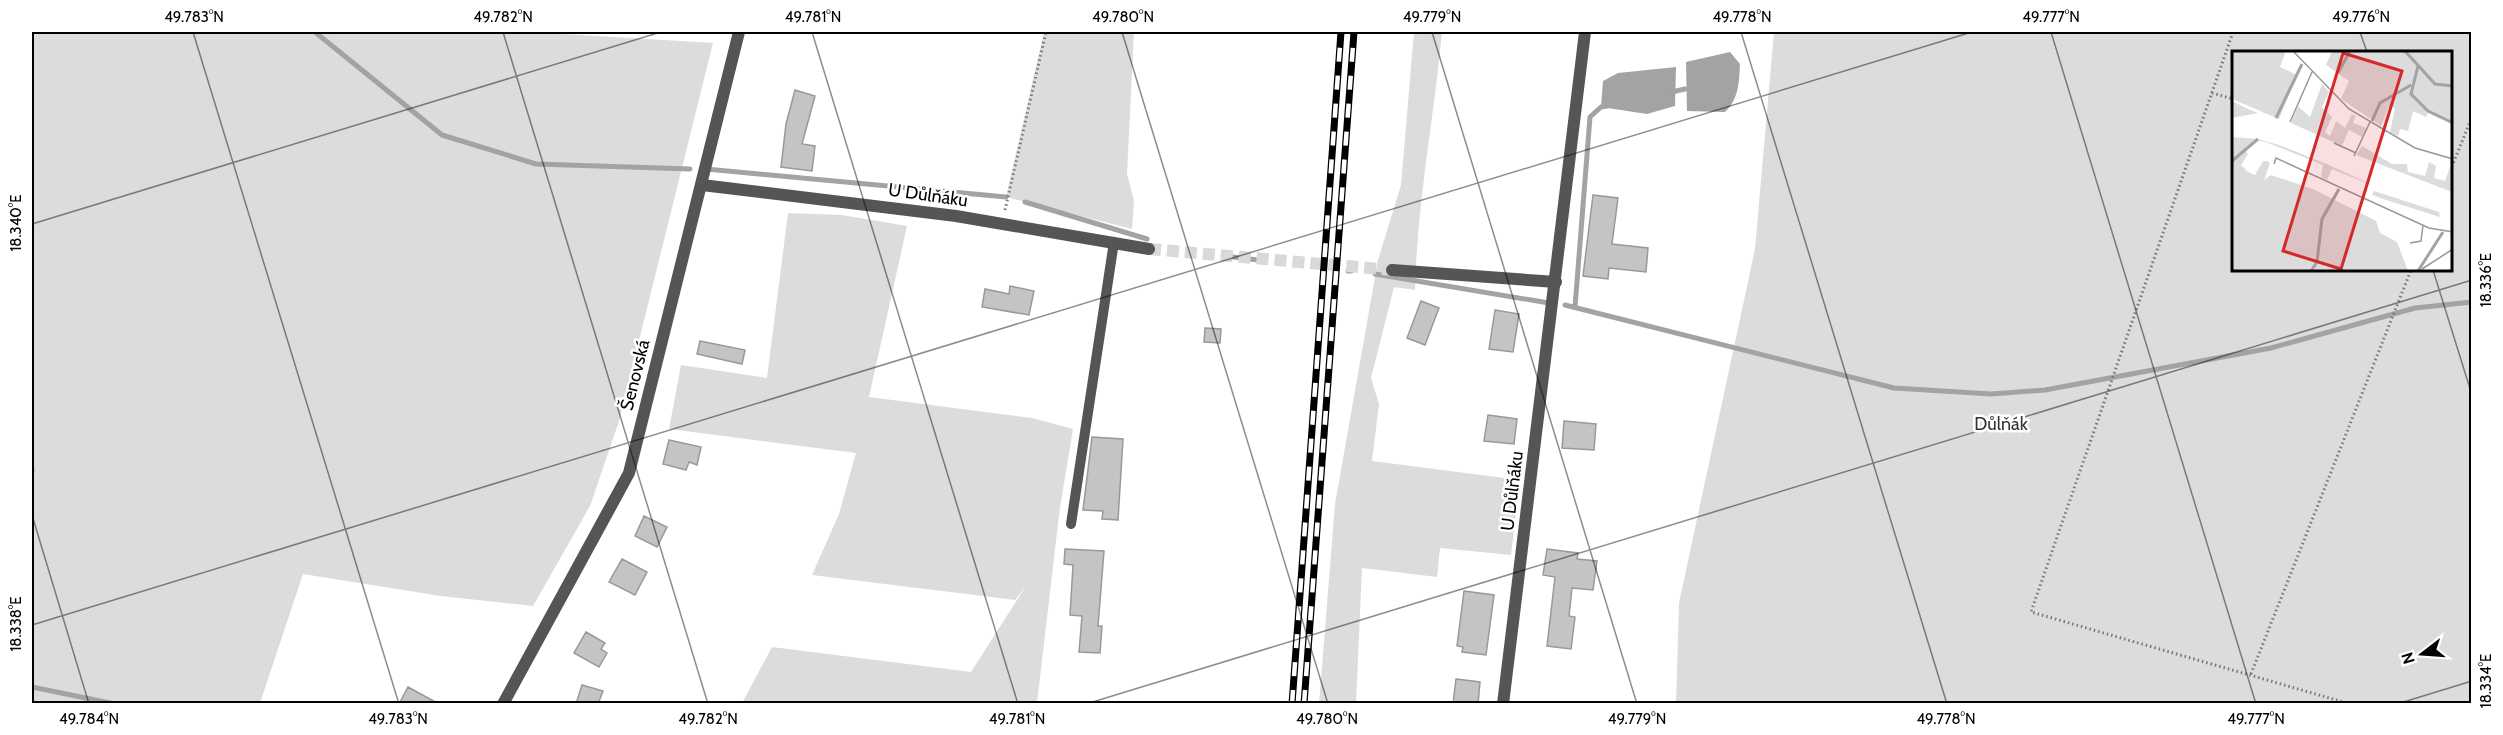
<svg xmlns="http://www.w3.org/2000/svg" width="2503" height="735" font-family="Cabin,sans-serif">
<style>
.green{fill:#dcdcdc;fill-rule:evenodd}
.water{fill:#a3a3a3}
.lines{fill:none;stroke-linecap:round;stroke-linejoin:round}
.stream{stroke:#a3a3a3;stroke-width:5}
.building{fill:#c4c4c4;stroke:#999;stroke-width:1.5}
.minor-tunnel{stroke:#d9d9d9;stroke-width:12;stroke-dasharray:12 6;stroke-linecap:butt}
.path{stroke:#777;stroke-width:3;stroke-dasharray:1.5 3;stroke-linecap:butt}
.service{stroke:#555;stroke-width:10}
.minor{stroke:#555;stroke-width:12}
.tertiary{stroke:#555;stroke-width:12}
.rail-casing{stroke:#000;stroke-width:7}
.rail{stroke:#fff;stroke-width:4.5;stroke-dasharray:14;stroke-linecap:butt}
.ticks{fill:none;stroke:#000;stroke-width:1.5;stroke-opacity:0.45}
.labels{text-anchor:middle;stroke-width:5;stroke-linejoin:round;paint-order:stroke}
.street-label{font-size:18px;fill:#000;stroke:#fff}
.park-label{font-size:18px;fill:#333;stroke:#fff}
.inset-river{fill:none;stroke:#a3a3a3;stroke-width:3}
.inset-road{fill:none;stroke:#999;stroke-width:1.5}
.view{fill:#d62828;fill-opacity:0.15;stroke:#d62828;stroke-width:3}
.inset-edge{fill:none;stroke:#000;stroke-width:3}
.neatline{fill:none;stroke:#000;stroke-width:2}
.ticks-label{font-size:15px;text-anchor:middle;fill:#000}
</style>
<rect width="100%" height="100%" fill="#fff"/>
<path class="green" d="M32 32H532L713 43 619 421 590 506 533 606 441 596 303 574 260 703H32Z
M1044 32H1134L1127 174 1134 201 1132 229 1006 197Z
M1414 32H1442C1434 118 1417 203 1415 290L1394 287 1371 378 1379 404 1372 461 1520 480 1511 555 1440 548 1437 577 1362 568 1356 703 1319 704 1335 504 1378 260 1401 185Z
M1774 32H2471V703H1676L1679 603 1755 249ZM2233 52H2450V270H2233Z
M788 213 842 215 907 226 869 397 1032 418 1073 429 1060 507 1037 703H742L772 647 971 672 1026 586 1015 600 812 575 839 514 856 453 669 429 681 365 767 378Z"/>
<path class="water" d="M1730 52 1740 64C1739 82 1739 99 1725 112L1687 111 1686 62Z
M1676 67 1675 106 1647 114 1601 107 1603 81 1618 73Z"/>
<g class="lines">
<path class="stream" d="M315 32 442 135 536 164 690 169
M1672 92 1685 89
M706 169 1006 197
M1025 202 1147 239
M1225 256 1258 260
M1348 271H1351
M1375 274 1549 303
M1565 305 1894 388 1991 394 2045 390 2271 348 2415 308 2472 302
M1575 307 1590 117 1601 107 1607 106
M32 470V469
M32 687 115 704"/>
</g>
<path class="building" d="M795 90 815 96 802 144 815 146 812 171 781 167 786 124Z
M1593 195 1618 198 1612 244 1648 248 1646 272 1609 268 1608 279 1583 276Z
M1010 286 1034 291 1029 315 982 307 985 289 1009 294Z
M1421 301 1439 308 1425 345 1407 338Z
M1495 310 1519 314 1513 352 1489 349Z
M1205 328 1221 329 1220 343 1204 342Z
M700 341 745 350 742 364 697 354Z
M1488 415 1517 419 1514 444 1484 441Z
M1564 421 1596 424 1594 450 1562 448Z
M1092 437 1123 439 1118 520 1102 519 1103 511 1083 510Z
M669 440 701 447 697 465 689 462 686 470 663 464Z
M644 516 667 527 657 547 635 536Z
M1065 549 1104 551 1098 626H1102L1100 653 1079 652 1082 616 1070 615 1073 565 1064 564Z
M1547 549 1578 553 1577 559 1597 561 1593 590 1572 588 1569 616 1575 617 1571 649 1547 646 1555 577 1543 575Z
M622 559 647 572 635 595 609 582Z
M1464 591 1494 595 1486 655 1462 652 1463 647 1457 646Z
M586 632 605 643 601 649 607 653 599 667 574 653Z
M1456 679 1480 682 1478 704H1453Z
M582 685 603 691 598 704H576Z
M408 687 439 704H399Z"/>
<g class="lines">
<path class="minor-tunnel" d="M1149 249 1392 270"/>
<path class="path" d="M2233 32 2031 612 2350 704
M2212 93 2233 99
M2450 171 2472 117
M1005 210 1046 32
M2251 674 2411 270"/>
<path class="service" d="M1071 524 1114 242"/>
<path class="minor" d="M702 185 956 216 1149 249
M1392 270 1556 282
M1503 704 1585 32"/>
<path class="tertiary" d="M503 704 629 473 739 32"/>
<defs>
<path id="rail" d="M1292 704 1341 32
M1304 704 1354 32"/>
</defs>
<use href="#rail" class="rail-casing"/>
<use href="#rail" class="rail"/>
</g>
<path class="ticks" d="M193 32 399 704M503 32 708 704M812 32 1018 704M1122 32 1328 704M1432 32 1637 704M1741 32 1947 704M2051 32 2256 704M2360 32 2367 52M32 224 661 32M2433 270 2472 395M32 515 89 704M32 625 1972 32M1086 704 2472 280M2397 704 2472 681"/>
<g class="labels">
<g class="street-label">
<text transform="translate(928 195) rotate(8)" y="6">U Důlňáku</text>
<text transform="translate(635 375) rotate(-76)" y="6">Šenovská</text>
<text transform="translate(1512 491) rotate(-83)" y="6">U Důlňáku</text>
</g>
<g class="park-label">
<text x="2001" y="430">Důlňák</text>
</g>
</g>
<g transform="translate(2232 51)">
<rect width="220" height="220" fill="#fff"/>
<path d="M0 0H54L48 16 65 24 47 68 0 48ZM100 0H220V72L196 61 194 66 181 60 176 80 168 78 166 85 158 81 163 57 157 55 149 75 109 48 117 30 94 14ZM90 33 97 41 90 56 100 66 93 81 98 85 104 70 113 77 120 63 124 65 121 72 134 77 130 86 117 79 110 95 59 72 66 55 78 66ZM0 50 16 58 26 62 0 67ZM0 86 26 88 47 94 97 114 144 136 100 118 95 129 89 126 91 114 34 91 23 89 12 99 16 103 9 114 16 121 23 124 31 110H35L38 112 32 129 39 124 81 138 144 170 148 182 165 191 176 220H0ZM130 95 160 113H175L176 121 193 125 197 111 204 115 202 127 213 130 220 110V141L124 104ZM142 140 207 161 208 166 151 148 140 144Z" fill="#dcdcdc"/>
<path class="inset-river" d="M173 0 203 33 221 35M186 15 179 43 196 60 221 72M106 22 118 0M44 67 70 13M140 70 148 52 179 34M0 110 26 88M79 220 85 211 90 168 107 138M186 220 211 181"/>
<path class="inset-road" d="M61 0 117 58 183 97 221 108M58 71 80 21M102 92 124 102M122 105 138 71M42 113 44 107 197 177 221 181M178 192 189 190 191 174M190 218 221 198"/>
<path class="view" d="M111 2 170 20 109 218 51 200Z"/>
<rect width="220" height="220" class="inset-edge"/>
</g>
<rect width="2503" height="735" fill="none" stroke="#ffffff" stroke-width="66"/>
<g transform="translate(2422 654) rotate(253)" stroke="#ffffff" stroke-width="4.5" paint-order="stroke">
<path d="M0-4.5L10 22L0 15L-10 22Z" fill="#000000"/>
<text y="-9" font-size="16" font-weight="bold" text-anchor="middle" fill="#000000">N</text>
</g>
<rect x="33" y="33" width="2437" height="669" class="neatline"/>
<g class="ticks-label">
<text x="194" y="22">49.783°N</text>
<text x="503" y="22">49.782°N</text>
<text x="813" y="22">49.781°N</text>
<text x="1123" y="22">49.780°N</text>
<text x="1432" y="22">49.779°N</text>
<text x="1742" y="22">49.778°N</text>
<text x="2051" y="22">49.777°N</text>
<text x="2361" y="22">49.776°N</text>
<text transform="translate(16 223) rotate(-90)" y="5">18.340°E</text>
<text transform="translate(2486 280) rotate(-90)" y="5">18.336°E</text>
<text transform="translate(16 624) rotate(-90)" y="5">18.338°E</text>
<text transform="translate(2486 681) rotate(-90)" y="5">18.334°E</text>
<text x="89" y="724">49.784°N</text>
<text x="398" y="724">49.783°N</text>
<text x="708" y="724">49.782°N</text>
<text x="1017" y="724">49.781°N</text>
<text x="1327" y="724">49.780°N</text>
<text x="1637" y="724">49.779°N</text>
<text x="1946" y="724">49.778°N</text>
<text x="2256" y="724">49.777°N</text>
</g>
</svg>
